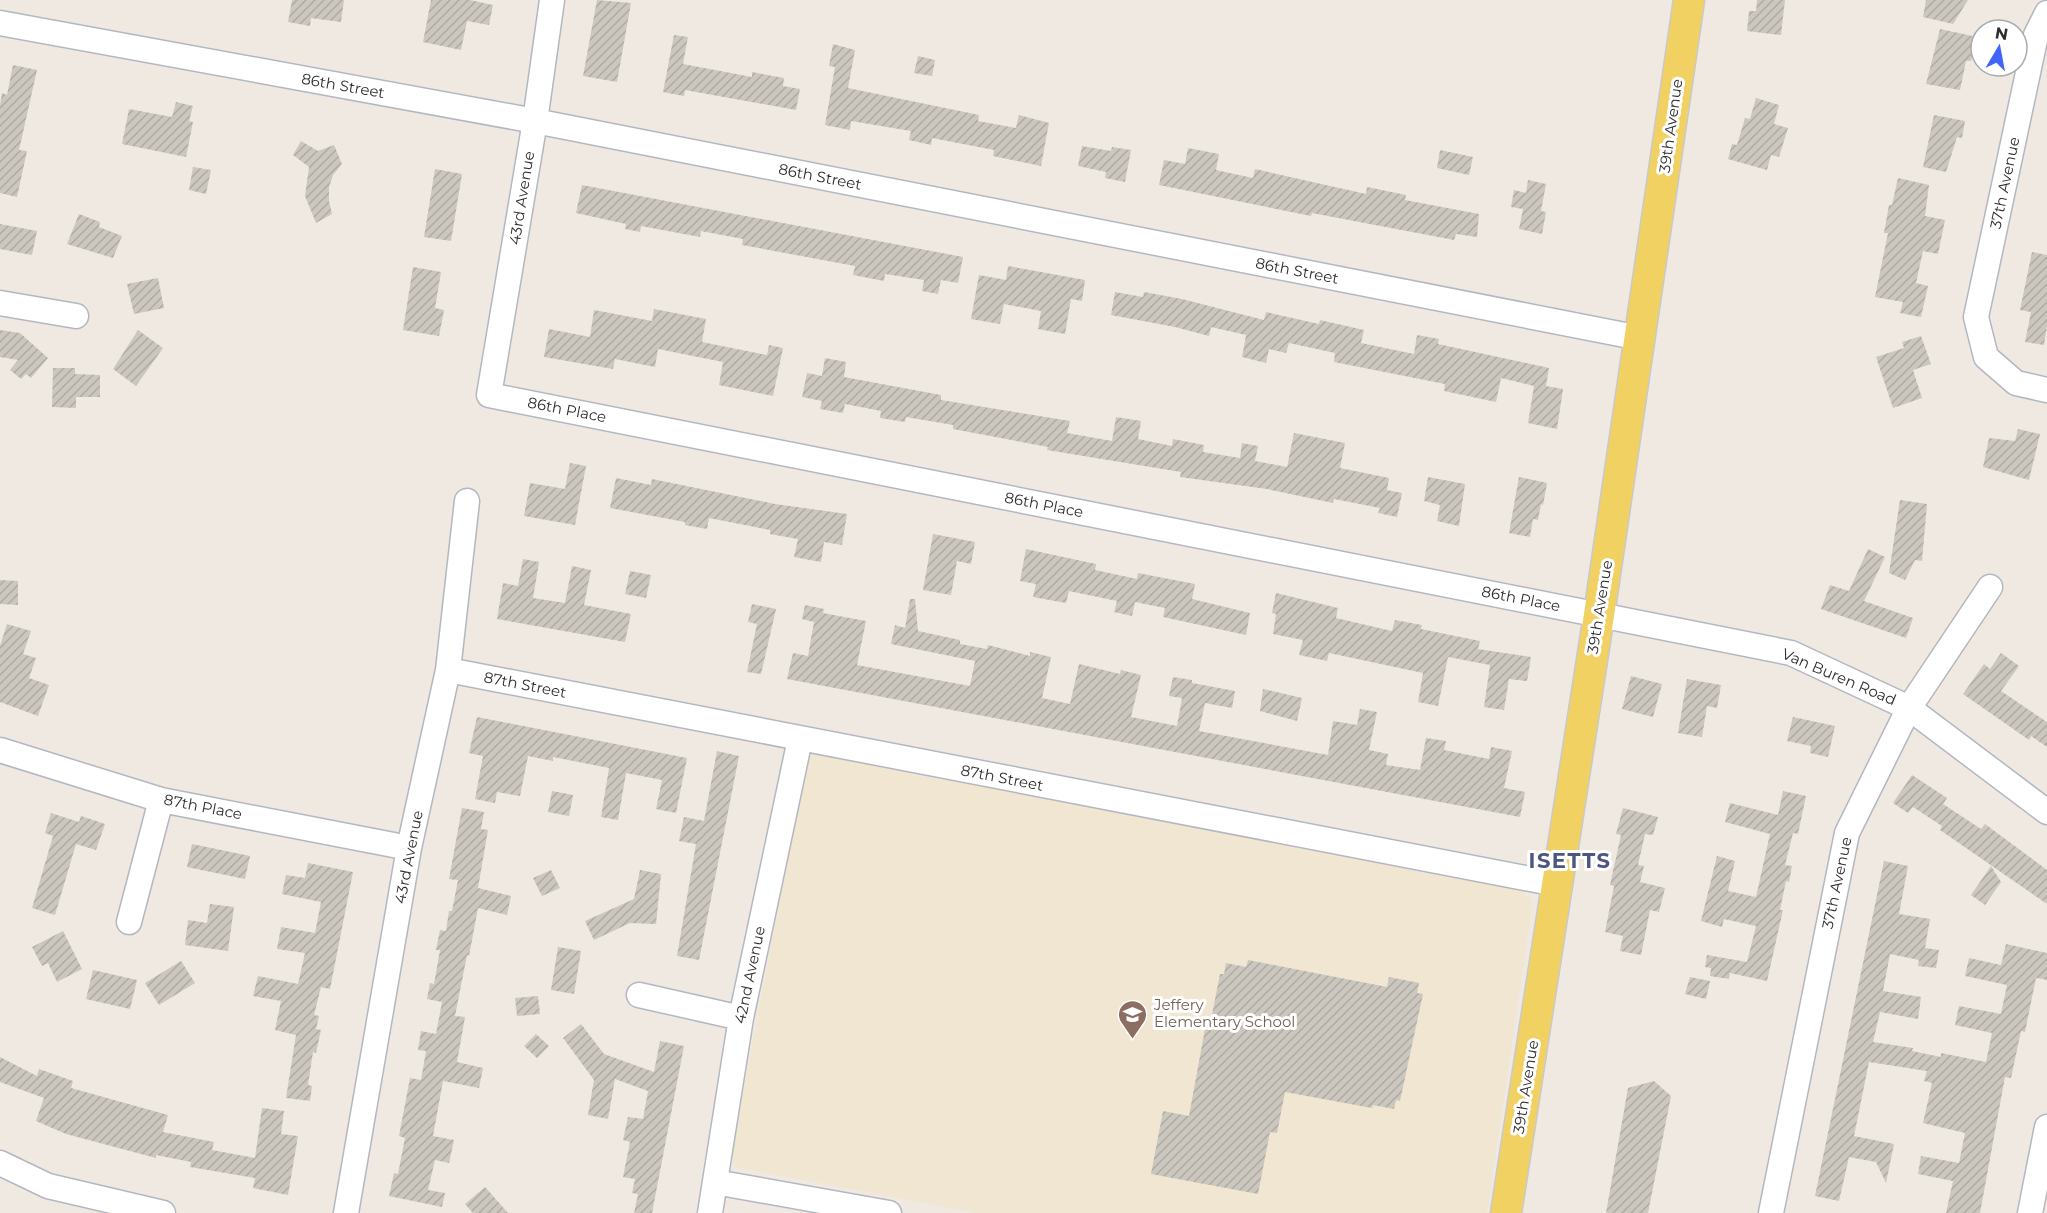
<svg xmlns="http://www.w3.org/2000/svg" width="2047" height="1213" font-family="Montserrat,sans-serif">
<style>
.education{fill:#f0e6d1}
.building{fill:url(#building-hatch)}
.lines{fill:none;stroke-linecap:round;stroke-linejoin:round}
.minor-casing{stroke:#b4b7c1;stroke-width:27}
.major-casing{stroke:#c9c9c9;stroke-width:33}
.minor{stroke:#fff;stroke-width:24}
.major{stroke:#f2d163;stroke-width:30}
.labels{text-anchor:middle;stroke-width:6;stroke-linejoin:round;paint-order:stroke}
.street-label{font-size:15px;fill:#2e2e2e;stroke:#fff}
.education-label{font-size:15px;fill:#785e54;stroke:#fff;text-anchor:start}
.district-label{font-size:21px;font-weight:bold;letter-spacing:1.5px;fill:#4d5680;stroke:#fff}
</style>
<defs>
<pattern id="building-hatch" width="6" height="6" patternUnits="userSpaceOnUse" patternTransform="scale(1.5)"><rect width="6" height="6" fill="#cbc7bf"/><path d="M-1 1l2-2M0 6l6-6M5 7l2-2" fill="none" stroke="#afaba4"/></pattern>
</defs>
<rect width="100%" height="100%" fill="#efe9e1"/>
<path class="education" d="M822 753 1520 889 1531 899 1532 907 1487 1213H977L736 1167 731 1156 806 765 811 756Z"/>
<path class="building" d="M292 0H344L341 22 311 18 310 26 288 22Z
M431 0H470L493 5 489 25 467 21 461 50 423 42Z
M597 0 631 3 617 82 583 76Z
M1757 0H1785L1781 35 1747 31 1749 11H1756Z
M1926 0H1968L1953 24 1923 17Z
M1940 29 1977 37 1971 61H1966L1960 90 1926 84Z
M674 35 688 37 683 64 752 77V72L784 78 783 86 800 89 796 110 685 90 684 96 663 92Z
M833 44 855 50 848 88 979 115 978 121 1016 128 1019 115 1049 123 1041 166 993 156 994 150 932 138 931 145 909 140 911 131 851 121 850 130 825 125 835 67 829 66Z
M918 56 935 60 932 76 914 73Z
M13 65 37 70 19 150 27 151 17 197 0 193V105L2 93 7 95Z
M1756 98 1779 105 1774 124 1788 128 1779 157 1771 155 1767 170 1728 159 1732 144 1737 145 1745 118 1750 119Z
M176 102 193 106 189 121 193 122 186 157 122 144 129 109 172 117Z
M1934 115 1965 121 1962 138 1957 137 1946 172 1923 167Z
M301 141 318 151 334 145 342 164 333 175 329 187V201L332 214 316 223 305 196 309 167 293 155Z
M1082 146 1111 151 1112 147 1131 150 1125 182 1105 178 1106 172 1078 166Z
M1188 148 1219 154 1216 170 1253 178 1255 169 1366 194 1367 187 1406 195 1405 200 1479 214 1477 237 1456 234 1454 240 1312 213 1311 216 1159 185 1164 160 1185 164Z
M1440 150 1473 157 1469 175 1437 168Z
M193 167 211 170 206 194 189 190Z
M435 169 462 174 451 241 424 237Z
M1898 178 1929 185 1925 216 1945 220 1938 254 1923 251 1916 283 1928 286 1921 317 1900 313 1903 302 1875 297 1888 233H1884L1889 205H1892Z
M1528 180 1546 184 1541 211 1546 212 1542 234 1519 229 1523 209 1511 207 1514 190 1526 193Z
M582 185 963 257 958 283 941 280 938 294 922 291 924 280 885 274 884 281 853 275 855 266 742 245 743 239 701 231 700 237 641 226 640 232 625 229 626 224 576 213Z
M79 214 100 222 99 227 122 236 113 258 67 244Z
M0 224 37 231 32 255 0 249Z
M2032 252 2047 255V325L2044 345 2025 342 2031 312 2020 310Z
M1008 266 1085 280 1082 301 1071 299 1065 334 1038 329 1041 311 1004 304 1000 324 971 319 979 275 1006 280Z
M413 267 441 272 435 308 444 310 439 336 403 330Z
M158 278 164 308 134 314 127 284Z
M1115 292 1143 297 1144 292 1182 299 1264 320 1266 312 1319 324 1320 320 1364 330 1361 343 1414 354 1417 335 1439 339 1438 344 1549 368 1546 386 1563 389 1557 429 1528 423 1534 386 1501 378 1496 402 1444 391 1445 384 1334 362 1335 353 1289 343 1286 353 1269 349 1266 363 1242 357 1246 335 1211 327 1209 336 1175 327 1111 315Z
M654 309 706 319 702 342 767 355 769 345 783 348 773 396 719 385 723 362 658 349 655 367 615 359 613 369 544 357 549 329 590 337 594 310 652 321Z
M0 330 20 333 48 358 31 378 26 374 21 379 10 370 18 360 0 357Z
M138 330 163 348 136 386 113 369Z
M1921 336 1931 364 1913 370 1922 398 1893 408 1876 357 1904 348 1902 342Z
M825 358 846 362 844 377 941 395V400L1070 421 1067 433 1112 441 1116 417 1141 421 1138 439 1172 446 1173 439 1204 445 1203 452 1240 458 1242 443 1258 446 1255 461 1287 467 1294 433 1345 443 1340 468 1389 478 1387 490 1402 493 1397 517 1378 513 1380 508 1334 499 1333 503 1267 489 1180 477 1181 472 1047 450 1048 447 953 429V425L906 417 905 422 880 418 881 411 845 404 843 413 820 409 822 401 802 397 807 373 822 376Z
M53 368H75V374L100 375V397H76V408L52 407Z
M2018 429 2040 434 2029 480 1983 467 1989 438 2015 441Z
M570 463 586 466 575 525 524 516 530 483 565 489Z
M1428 477 1465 484 1459 526 1437 521 1440 505 1424 501Z
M1519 477 1547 483 1543 505 1541 504 1538 520 1533 519 1530 537 1509 533Z
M616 478 651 485 652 479 775 504 847 514 842 545 824 542 821 562 794 557 798 539 770 534V530L709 518 707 529 685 525V522L610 508Z
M1900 500 1927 504 1922 561 1915 560 1905 580 1889 573Z
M933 534 975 542 971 564 957 561 951 595 923 590Z
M1026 549 1096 564 1095 570 1137 579 1138 573 1195 584 1192 599 1250 613 1246 635 1163 617 1165 608 1135 602 1132 616 1114 612 1117 601 1069 591 1066 603 1033 597 1036 584 1020 581Z
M1868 549 1885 557 1864 601 1913 618 1906 638 1821 609 1830 585 1849 591Z
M523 559 539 562 533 598 565 603 572 566 591 570 584 605 631 614 625 642 497 619 503 583 518 586Z
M630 571 651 575 646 598 625 594Z
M0 580 18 581V605L0 604Z
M1276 593 1338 608 1336 618 1392 631 1395 620 1422 625 1421 629 1480 641 1478 649 1531 657 1527 681 1509 679 1504 710 1484 707 1490 665 1448 657 1438 706 1418 702 1423 673 1329 653 1327 661 1299 655 1303 640 1273 634 1276 614 1272 613Z
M910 599H915L918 631 960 640V644L987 649 988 645 1030 656V652L1051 657 1042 698 1070 704 1079 664 1120 674 1121 670 1141 675 1131 717 1177 726 1182 698 1169 696 1173 677 1192 680V683L1235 691 1232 708 1205 703 1199 731 1328 755 1333 721 1357 725 1360 709 1377 712 1369 750 1388 754 1386 765 1420 770 1426 738 1446 741 1444 750 1489 759 1491 747 1512 751 1504 788 1525 792 1520 817 787 679 793 653 808 656 814 622 802 619 805 605 824 609 823 613 866 621 857 665 970 686 975 661 891 644 895 625 905 628Z
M752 604 776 609 761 674 747 672 757 624 748 622Z
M7 624 31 631 23 654 36 658 29 678 49 685 38 716 0 702V646Z
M2001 653 2019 666 2001 691 2047 722V747L2031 736 2029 740 1963 694 1984 664 1990 669Z
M1631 676 1662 684 1653 717 1622 709Z
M1687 679 1721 685 1717 708 1707 706 1702 737 1678 733Z
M1263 689 1302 698 1297 721 1260 711Z
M477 717 687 758 676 813 656 809 662 780 626 773 618 820 601 817 609 768 553 757V761L528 756 520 796 497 792 495 803 475 799 483 756 469 753Z
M1793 717 1835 726 1828 757 1810 753 1811 746 1787 741Z
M717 751 739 756 699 960 677 956 696 844 679 841 684 817 704 821Z
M1912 775 1947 798 1943 804 1981 829 1985 824 2047 870V904L1940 830 1942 826 1913 807 1908 813 1893 803Z
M552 791 573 795 569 816 548 812Z
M1783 791 1806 796 1798 834 1793 833 1785 865 1792 866 1789 882 1786 881 1780 910H1783L1767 981 1730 973 1729 979 1710 976 1711 968 1705 967 1707 955 1747 962 1756 926 1724 919 1722 927 1701 921 1717 856 1735 861 1728 891 1756 897 1770 834 1725 822 1730 803 1778 815Z
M462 808 484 812 481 829 488 830 478 888 511 896 507 915 478 908 469 956 467 955 455 1016 465 1017 457 1062 483 1068 479 1088 443 1081 433 1136 454 1140 449 1163 435 1160 428 1190 445 1193 442 1207 389 1196 394 1173 398 1174 405 1138 399 1136 410 1078 421 1080 426 1051 418 1050 421 1031 436 1034 442 1002 427 999 430 983 434 984 440 950H436L440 930 446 931 449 911H452L458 880 449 879Z
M1623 808 1658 817 1653 835 1645 834 1638 865 1644 866 1640 882 1665 888 1659 912 1650 910 1641 955 1620 951 1623 936 1605 932 1614 886 1610 885 1621 835 1616 834Z
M51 813 79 822 81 816 105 824 96 850 76 844 55 915 32 908 53 836 45 833Z
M192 844 250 856 245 879 187 867Z
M1884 861 1908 866 1899 914 1930 919 1925 948 1939 950 1936 968 1918 966 1919 960 1890 954 1883 991 1921 997 1918 1019 1880 1012 1873 1042 1913 1048 1912 1051 1941 1057V1053L1986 1062 1992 1033 1955 1025 1959 1006 2001 1014 2007 985 1965 976 1969 958 2001 965 2006 944 2047 953V980L2036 978 2025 1032 2021 1031 2011 1078 2005 1077 1980 1213H1946L1953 1181 1918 1174 1921 1156 1959 1163 1965 1133 1923 1123 1932 1083 1924 1081 1927 1071 1869 1062 1854 1136 1894 1144 1886 1183 1876 1162 1849 1157 1839 1201 1815 1196Z
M308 863 353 872 330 989 321 987 314 1015 319 1016 316 1029 321 1030 316 1053 313 1052 308 1085 312 1086 310 1101 286 1098 296 1035 275 1030 281 1001 253 996 258 976 298 984 305 953 277 949 281 927 315 933 321 902 282 894 286 875 305 878Z
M1991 866 2001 882 1985 905 1971 895Z
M551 870 560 888 542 896 533 878Z
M640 870 661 874 656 924 630 923 594 940 585 921 634 899Z
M210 904 234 907 228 951 185 945 188 920 207 923Z
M63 931 82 969 57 982 48 963 42 966 32 947Z
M558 947 581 951 574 994 551 990Z
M1248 960 1387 987 1389 977 1419 983 1417 993 1423 994 1400 1101 1396 1100 1394 1109 1373 1105 1372 1108 1285 1092 1277 1133 1270 1132 1258 1194 1151 1174 1163 1111 1189 1116 1205 1029 1209 1030 1220 974H1224L1226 963 1246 967Z
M181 961 195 983 159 1005 145 983Z
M93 970 137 980 130 1009 86 999Z
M1690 977 1710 981 1706 999 1685 994Z
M538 996 540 1014 517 1016 515 998Z
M581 1024 604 1054 654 1072 660 1041 684 1046 652 1213H634L638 1194 632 1193 635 1179 623 1177 630 1142 623 1140 628 1117 643 1119 648 1091 615 1079 608 1119 588 1115 594 1080 563 1038Z
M536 1034 549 1046 537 1058 524 1046Z
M0 1057 37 1076 39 1069 73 1081 71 1088 168 1115 163 1132 214 1142 212 1150 255 1158 262 1108 284 1111 281 1134 298 1136 288 1195 253 1188 255 1178 190 1167 191 1162 156 1155V1158L66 1134 36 1121 44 1098 0 1082Z
M1654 1081 1671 1096 1648 1213H1606L1628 1088Z
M485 1187 508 1213H473L465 1204Z"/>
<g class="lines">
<defs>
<path id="minor" d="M552 0 535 121 489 395 1791 653 1909 708 2047 812
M2047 13 2036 35 1976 317 1986 357 2016 383 2047 390
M0 23 535 121 1640 338
M0 303 76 316
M448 670 1556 884
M0 750 161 800 409 848
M129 922 161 800
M639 995 741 1018
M0 1163 48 1186 163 1213
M715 1182 889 1213
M346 1213 409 848 448 670 467 501
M710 1213 741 1018 800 739
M1771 1213 1847 833 1909 708 1990 587
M2030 1213 2047 1127"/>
<path id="major" d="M1506 1213 1599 615 1689 0"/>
</defs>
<use href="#minor" class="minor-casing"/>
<use href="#major" class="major-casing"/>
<use href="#minor" class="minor"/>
<use href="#major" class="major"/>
</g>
<defs>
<symbol id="school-pin" viewBox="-11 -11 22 30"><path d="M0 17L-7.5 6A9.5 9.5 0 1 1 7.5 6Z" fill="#8d6e63" stroke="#fff"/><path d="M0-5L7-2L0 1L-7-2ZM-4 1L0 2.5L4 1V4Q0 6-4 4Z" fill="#fff"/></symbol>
</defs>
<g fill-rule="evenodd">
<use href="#school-pin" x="1116" y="998" width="33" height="45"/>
</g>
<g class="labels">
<g class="street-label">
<text transform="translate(343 86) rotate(10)" y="5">86th Street</text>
<text transform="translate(1671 126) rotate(-82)" y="5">39th Avenue</text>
<text transform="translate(820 177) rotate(11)" y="5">86th Street</text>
<text transform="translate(2005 183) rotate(-78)" y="5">37th Avenue</text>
<text transform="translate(522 198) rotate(-81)" y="5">43rd Avenue</text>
<text transform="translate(1297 271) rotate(11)" y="5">86th Street</text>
<text transform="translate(567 410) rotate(11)" y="5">86th Place</text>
<text transform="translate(1044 505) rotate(11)" y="5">86th Place</text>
<text transform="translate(1521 599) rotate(11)" y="5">86th Place</text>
<text transform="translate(1600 607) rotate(-81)" y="5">39th Avenue</text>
<text transform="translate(1839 677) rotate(23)" y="5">Van Buren Road</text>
<text transform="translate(525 685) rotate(11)" y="5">87th Street</text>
<text transform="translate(1002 778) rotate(11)" y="5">87th Street</text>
<text transform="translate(203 807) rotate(11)" y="5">87th Place</text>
<text transform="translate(409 857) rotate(-79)" y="5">43rd Avenue</text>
<text transform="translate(1837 883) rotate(-78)" y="5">37th Avenue</text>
<text transform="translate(750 975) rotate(-78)" y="5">42nd Avenue</text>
<text transform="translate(1526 1087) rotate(-81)" y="5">39th Avenue</text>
</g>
<g class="education-label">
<text x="1154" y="1010">Jeffery<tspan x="1154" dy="17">Elementary School</tspan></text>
</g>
<g class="district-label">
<text x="1570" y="868">ISETTS</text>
</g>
</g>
<g transform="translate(1999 48) rotate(10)"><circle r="28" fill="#ffffff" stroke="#ababab" stroke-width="1.5"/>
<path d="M0-4.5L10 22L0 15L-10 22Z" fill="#4264fb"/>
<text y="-9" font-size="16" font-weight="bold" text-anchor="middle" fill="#2e2e2e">N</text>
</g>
</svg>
